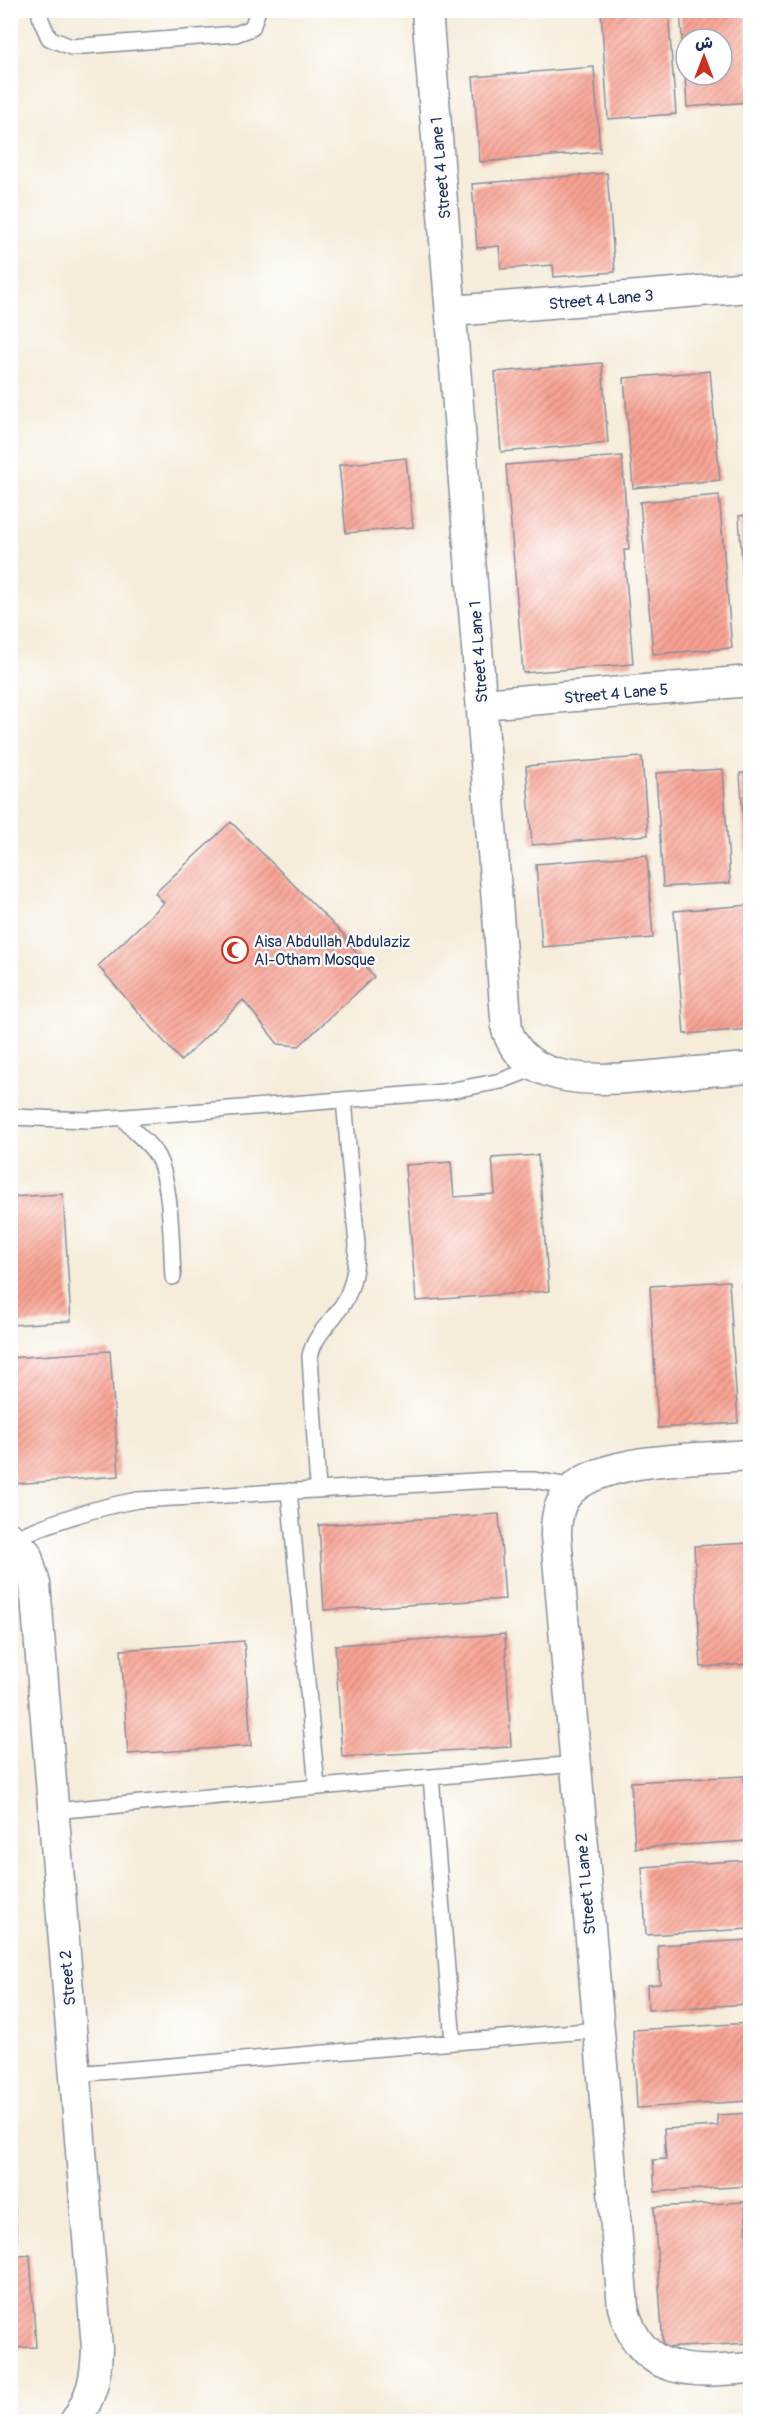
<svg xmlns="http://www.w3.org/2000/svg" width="761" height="2432" font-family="Pangolin,'Playpen Sans Arabic',sans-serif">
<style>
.building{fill:url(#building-hatch)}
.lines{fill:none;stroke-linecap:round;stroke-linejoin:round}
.lane-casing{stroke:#888e9c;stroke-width:18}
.street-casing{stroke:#888e9c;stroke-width:33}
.lane{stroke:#fff;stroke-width:15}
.street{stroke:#fff;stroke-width:30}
.labels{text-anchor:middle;stroke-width:4.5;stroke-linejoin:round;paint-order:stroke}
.street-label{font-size:16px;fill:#1b2f5e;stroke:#fff}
.poi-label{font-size:16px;fill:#1b2f5e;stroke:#fff;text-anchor:start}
</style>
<defs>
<pattern id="building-hatch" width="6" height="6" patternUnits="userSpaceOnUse" patternTransform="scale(1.5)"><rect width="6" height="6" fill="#f9a393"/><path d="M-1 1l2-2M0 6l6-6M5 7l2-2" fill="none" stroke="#c9857b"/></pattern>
</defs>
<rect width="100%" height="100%" fill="#fff"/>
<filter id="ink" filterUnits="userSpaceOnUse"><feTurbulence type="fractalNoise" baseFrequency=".0167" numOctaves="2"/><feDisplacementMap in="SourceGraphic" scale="12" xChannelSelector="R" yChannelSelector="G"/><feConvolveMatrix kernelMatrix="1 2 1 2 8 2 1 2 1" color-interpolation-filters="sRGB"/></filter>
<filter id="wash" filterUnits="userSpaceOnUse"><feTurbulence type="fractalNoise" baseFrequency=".008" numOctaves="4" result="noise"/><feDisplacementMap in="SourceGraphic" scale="24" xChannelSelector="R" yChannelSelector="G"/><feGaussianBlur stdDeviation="1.35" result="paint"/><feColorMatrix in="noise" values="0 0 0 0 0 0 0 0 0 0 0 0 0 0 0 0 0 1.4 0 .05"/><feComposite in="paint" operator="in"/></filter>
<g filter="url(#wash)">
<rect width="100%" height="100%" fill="#f5ecd9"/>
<g id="blocks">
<path class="building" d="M601 10H668L676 114 608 119Z
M680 10H746L750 102 687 107 685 75H722V39H686V66H684Z
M594 67 600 152 480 162 473 77Z
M607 173 615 272 554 277 553 265 501 269 499 246 477 248 472 184Z
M602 363 608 443 501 452 495 372Z
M710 371 720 480 633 488 624 378Z
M622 456 629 550H624L633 664 523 673 506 465Z
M406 458 413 527 346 533 339 465Z
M719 495 732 648 653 654 640 502Z
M750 515V646H747L739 516Z
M642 757 648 835 532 845 526 766Z
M723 769 730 883 663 887 656 773Z
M740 773H750V882H747Z
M231 822 343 934 374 977 299 1046 278 1044 243 1000 181 1061 98 966 164 903 155 893Z
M647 855 653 938 542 947 536 864Z
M750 905V1029L684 1034 674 911Z
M538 1155 549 1291 416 1301 405 1165 451 1162 454 1197 495 1194 492 1158Z
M63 1194 71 1321 10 1325V1197Z
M729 1281 738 1423 658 1428 650 1286Z
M743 1286H750V1377L749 1378Z
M110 1351 119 1476 14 1484 10 1439V1358Z
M499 1514 505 1599 324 1610 319 1525Z
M750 1543V1664L701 1667 694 1546Z
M505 1634 511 1747 342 1757 335 1645Z
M244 1641 251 1746 128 1754 121 1650Z
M744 1776 748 1841 635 1848 631 1782Z
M750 1860V1929L646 1935 642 1867Z
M750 1940V2004L648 2010 647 1985 660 1984 658 1945Z
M10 1967H12L13 1986H10Z
M10 2020H12L15 2071H10Z
M750 2023V2101L637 2108 633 2030Z
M750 2113V2186L655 2192 653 2160 666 2159 664 2129 718 2126 717 2115Z
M10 2178H12L17 2242H10Z
M745 2202 750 2295V2343L663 2348 654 2207Z
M30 2255 36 2347 10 2348V2257Z"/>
</g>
</g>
<g filter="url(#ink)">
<use href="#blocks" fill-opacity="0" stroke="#888e9c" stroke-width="1.5"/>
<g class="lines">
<defs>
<path id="lane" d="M39 10 41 20 49 38 71 47 236 34 252 28 258 10
M10 1117 88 1120 443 1092 501 1081 537 1067
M124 1118C132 1132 146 1139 155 1153 172 1177 171 1246 173 1277
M318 1490 310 1356C315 1334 331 1323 343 1304 354 1286 356 1265 357 1245L344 1100
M289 1491 317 1787
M13 1539C54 1521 93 1508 138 1500L493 1480H533L575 1487
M431 1777 453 2042
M53 1811 575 1764
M75 2074 598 2030"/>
<path id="street" d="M427 10 507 1030C527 1092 612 1079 663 1075 692 1072 721 1070 750 1068
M452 311 750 287
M482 704 750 681
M750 1455C703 1459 595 1456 566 1496 557 1507 556 1522 556 1536L623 2307C640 2377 692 2373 750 2368
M10 1538 26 1553 35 1584 97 2348C96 2380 92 2395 75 2422"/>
</defs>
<use href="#lane" class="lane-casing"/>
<use href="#street" class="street-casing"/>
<use href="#lane" class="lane"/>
<use href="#street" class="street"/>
</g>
</g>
<defs>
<symbol id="mosque-ring" viewBox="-11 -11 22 22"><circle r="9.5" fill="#fff" stroke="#c8321e" stroke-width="1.5"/><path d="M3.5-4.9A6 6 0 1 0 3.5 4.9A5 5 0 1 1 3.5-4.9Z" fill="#c8321e"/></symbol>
</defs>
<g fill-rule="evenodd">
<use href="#mosque-ring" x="220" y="935" width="30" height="30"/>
</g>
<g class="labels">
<g class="street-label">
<text transform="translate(440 168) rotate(-95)" y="6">Street 4 Lane 1</text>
<text transform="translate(601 299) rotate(-5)" y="6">Street 4 Lane 3</text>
<text transform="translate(478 652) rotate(-94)" y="6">Street 4 Lane 1</text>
<text transform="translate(616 693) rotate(-5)" y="6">Street 4 Lane 5</text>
<text transform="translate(585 1884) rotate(-95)" y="6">Street 1 Lane 2</text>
<text transform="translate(67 1978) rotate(-95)" y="6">Street 2</text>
</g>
<g class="poi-label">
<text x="254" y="947">Aisa Abdullah Abdulaziz<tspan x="254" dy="18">Al-Otham Mosque</tspan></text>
</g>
</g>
<rect width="761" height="2432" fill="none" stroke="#fff" stroke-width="36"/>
<g transform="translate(704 57)"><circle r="28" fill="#ffffff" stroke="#a4acbf" stroke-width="1.5"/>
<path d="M0-4.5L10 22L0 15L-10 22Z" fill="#c8321e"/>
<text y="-9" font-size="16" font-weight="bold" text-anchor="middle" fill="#1b2f5e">ش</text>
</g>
</svg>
